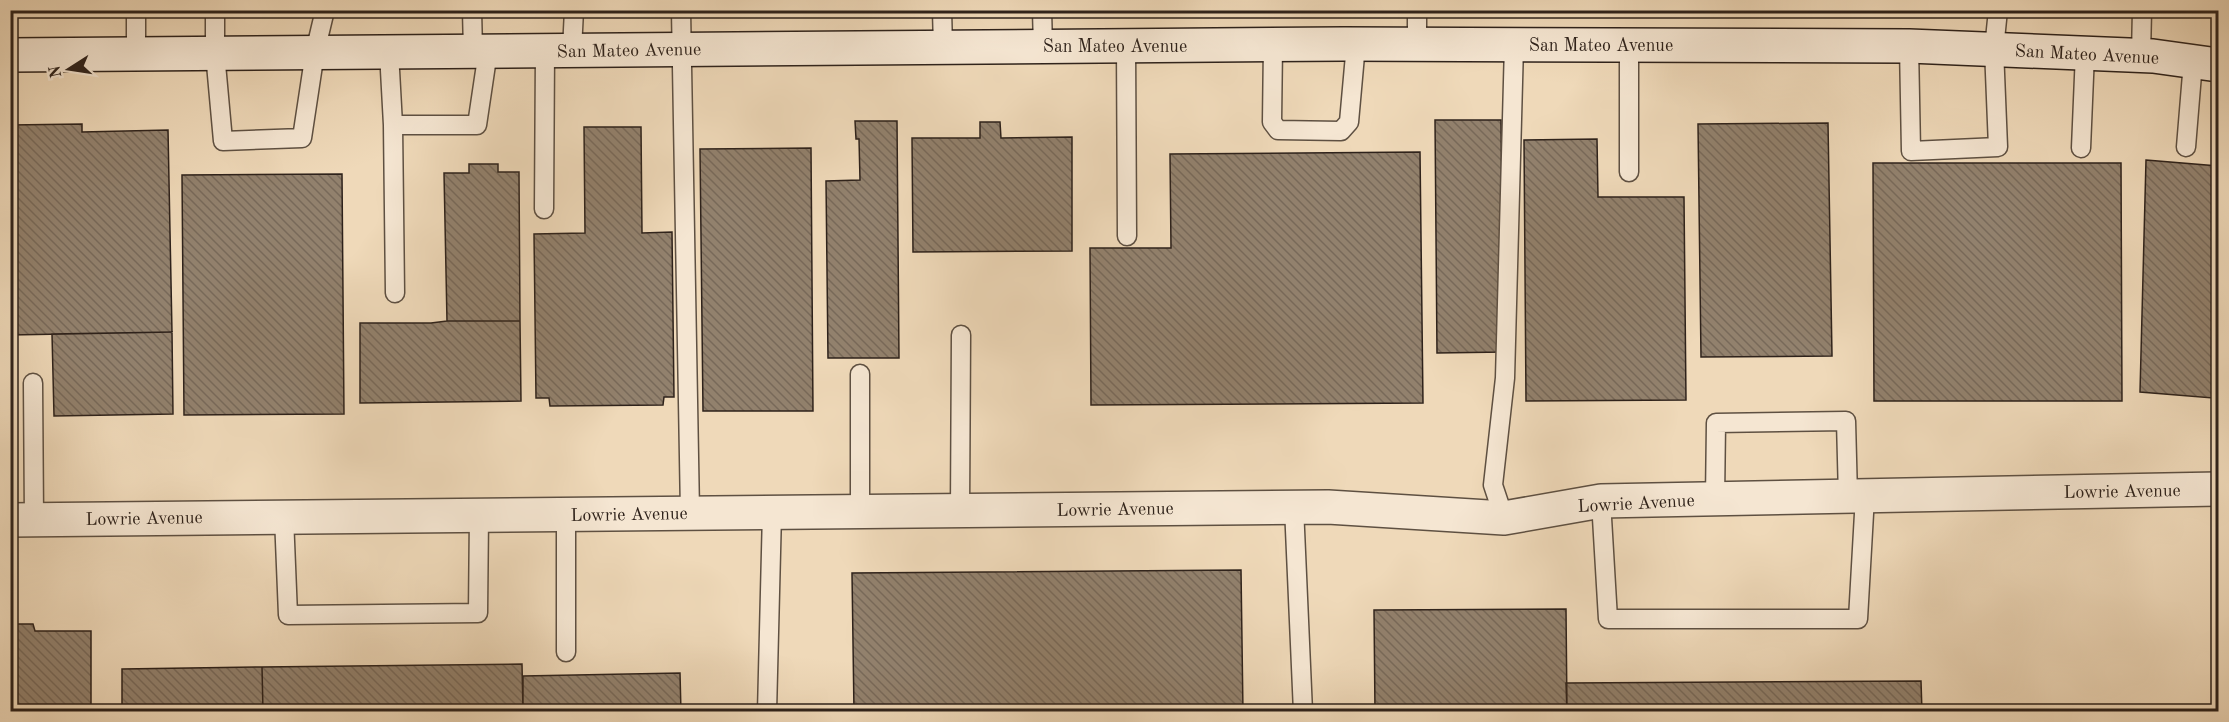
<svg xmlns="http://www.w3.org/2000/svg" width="2229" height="722" font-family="'Old Standard TT',serif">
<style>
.building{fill:url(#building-back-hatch);stroke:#2e221b;stroke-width:1.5}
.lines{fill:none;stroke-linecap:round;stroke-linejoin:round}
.service-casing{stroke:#5e5042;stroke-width:21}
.minor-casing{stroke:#5e5042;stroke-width:36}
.secondary-casing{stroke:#2e221b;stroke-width:36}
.service{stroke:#f5e6d2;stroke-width:18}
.minor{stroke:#f5e6d2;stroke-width:33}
.secondary{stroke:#f5e6d2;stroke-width:33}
.labels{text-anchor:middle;stroke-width:6;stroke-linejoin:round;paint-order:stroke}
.street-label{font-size:18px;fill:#2e221b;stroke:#f5e6d2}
</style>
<defs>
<pattern id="building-back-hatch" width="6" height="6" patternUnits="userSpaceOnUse" patternTransform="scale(1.5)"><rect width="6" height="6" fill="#92816d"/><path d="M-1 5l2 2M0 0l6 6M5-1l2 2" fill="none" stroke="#786959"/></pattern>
</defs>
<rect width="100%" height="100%" fill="#efd9b9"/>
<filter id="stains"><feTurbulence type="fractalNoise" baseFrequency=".00333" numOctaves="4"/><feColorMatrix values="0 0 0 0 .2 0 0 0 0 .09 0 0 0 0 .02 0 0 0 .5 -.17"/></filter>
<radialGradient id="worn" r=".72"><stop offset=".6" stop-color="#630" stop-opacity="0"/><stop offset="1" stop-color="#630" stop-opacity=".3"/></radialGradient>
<path class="building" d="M1435 120H1501L1504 352 1437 353Z
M855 121H897L899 358H828L826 181 860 180 859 139H856Z
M980 122H1000L1001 138 1072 137V251L913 252 912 138H980Z
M1828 123 1832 356 1701 357 1698 124Z
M82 124V132L168 130 172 332 10 335V125Z
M584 127H641L642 233 672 232 674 397H664L663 405 550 406 549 398H536L534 234 585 233Z
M1597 139 1598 197H1684L1686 400 1526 401 1524 140Z
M811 148 813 411H703L700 149Z
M1420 152 1423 403 1091 405 1090 248H1171L1170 154Z
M2146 160 2218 166V336L2213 398 2140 392Z
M1873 163H2121L2122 401H1874Z
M469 164H498V172H519L520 321H447L444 173H469Z
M342 174 344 414 184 415 182 175Z
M447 321H520L521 401 360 403V323H431Z
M172 332 173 414 54 416 52 334Z
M1241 570 1243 712H854L852 573Z
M1566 609 1567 712H1375L1374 610Z
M10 624H33L35 631H91V706L98 707V712H10Z
M522 664 523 712H263L262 667Z
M262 667 263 712H122V669Z
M680 673 681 712H523V676Z
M1921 681 1922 712H1567L1566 683Z"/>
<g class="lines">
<defs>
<path id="service" d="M215 10V53L223 141 302 138 315 52 325 10
M472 10 473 51
M681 10 690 513
M942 10 943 47
M1042 10 1043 47
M1417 44V10
M1273 45 1272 122 1278 130 1341 131 1349 122 1356 44
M1126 46 1127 236
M1909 46 1911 151 1998 147 1994 49 1998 10
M572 50 574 10
M389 52 393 125H477L488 51
M136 54V10
M2141 55 2142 10
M393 125 395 293
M2186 147 2193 62
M2081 148 2085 53
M1629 172V45
M544 209 545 51
M860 374V511
M33 383 34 519
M1715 499 1716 423 1846 421 1848 497
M1601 501 1608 619H1858L1865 496
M1294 507 1303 712
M960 510 961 335
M284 517 288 615 478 613 479 515
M1504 518 1493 485 1505 378 1514 45
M566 652V514
M767 712 772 512"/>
<path id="minor" d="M10 520 1328 507 1504 518 1601 501 2218 489"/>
<path id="secondary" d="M10 55 1344 44 1909 46 2153 56 2218 65"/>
</defs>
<use href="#service" class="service-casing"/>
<use href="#minor" class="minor-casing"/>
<use href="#secondary" class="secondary-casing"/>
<use href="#service" class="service"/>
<use href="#minor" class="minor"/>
<use href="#secondary" class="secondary"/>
</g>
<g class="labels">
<g class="street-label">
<text x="1601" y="51">San Mateo Avenue</text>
<text x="1115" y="52">San Mateo Avenue</text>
<text transform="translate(629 50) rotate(-1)" y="6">San Mateo Avenue</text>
<text transform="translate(2087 54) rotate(3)" y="6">San Mateo Avenue</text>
<text transform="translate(2122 491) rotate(-1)" y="6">Lowrie Avenue</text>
<text transform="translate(1636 503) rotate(-3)" y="6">Lowrie Avenue</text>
<text transform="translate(1115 509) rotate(-1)" y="6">Lowrie Avenue</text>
<text transform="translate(629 514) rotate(-1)" y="6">Lowrie Avenue</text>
<text transform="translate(144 518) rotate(-1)" y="6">Lowrie Avenue</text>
</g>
</g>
<rect width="2229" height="722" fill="none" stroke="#efd9b9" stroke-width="36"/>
<rect x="12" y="12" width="2205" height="698" fill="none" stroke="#2e221b" stroke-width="3"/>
<rect x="18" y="18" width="2193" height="686" fill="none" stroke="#2e221b" stroke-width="1.5"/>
<g transform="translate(69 69) rotate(258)" stroke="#f5e6d2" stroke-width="4.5" paint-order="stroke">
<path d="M0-4.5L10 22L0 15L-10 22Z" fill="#2e221b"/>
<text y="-9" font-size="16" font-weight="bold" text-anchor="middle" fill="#2e221b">N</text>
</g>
<rect width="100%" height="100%" filter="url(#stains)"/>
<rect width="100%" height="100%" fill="url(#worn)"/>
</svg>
